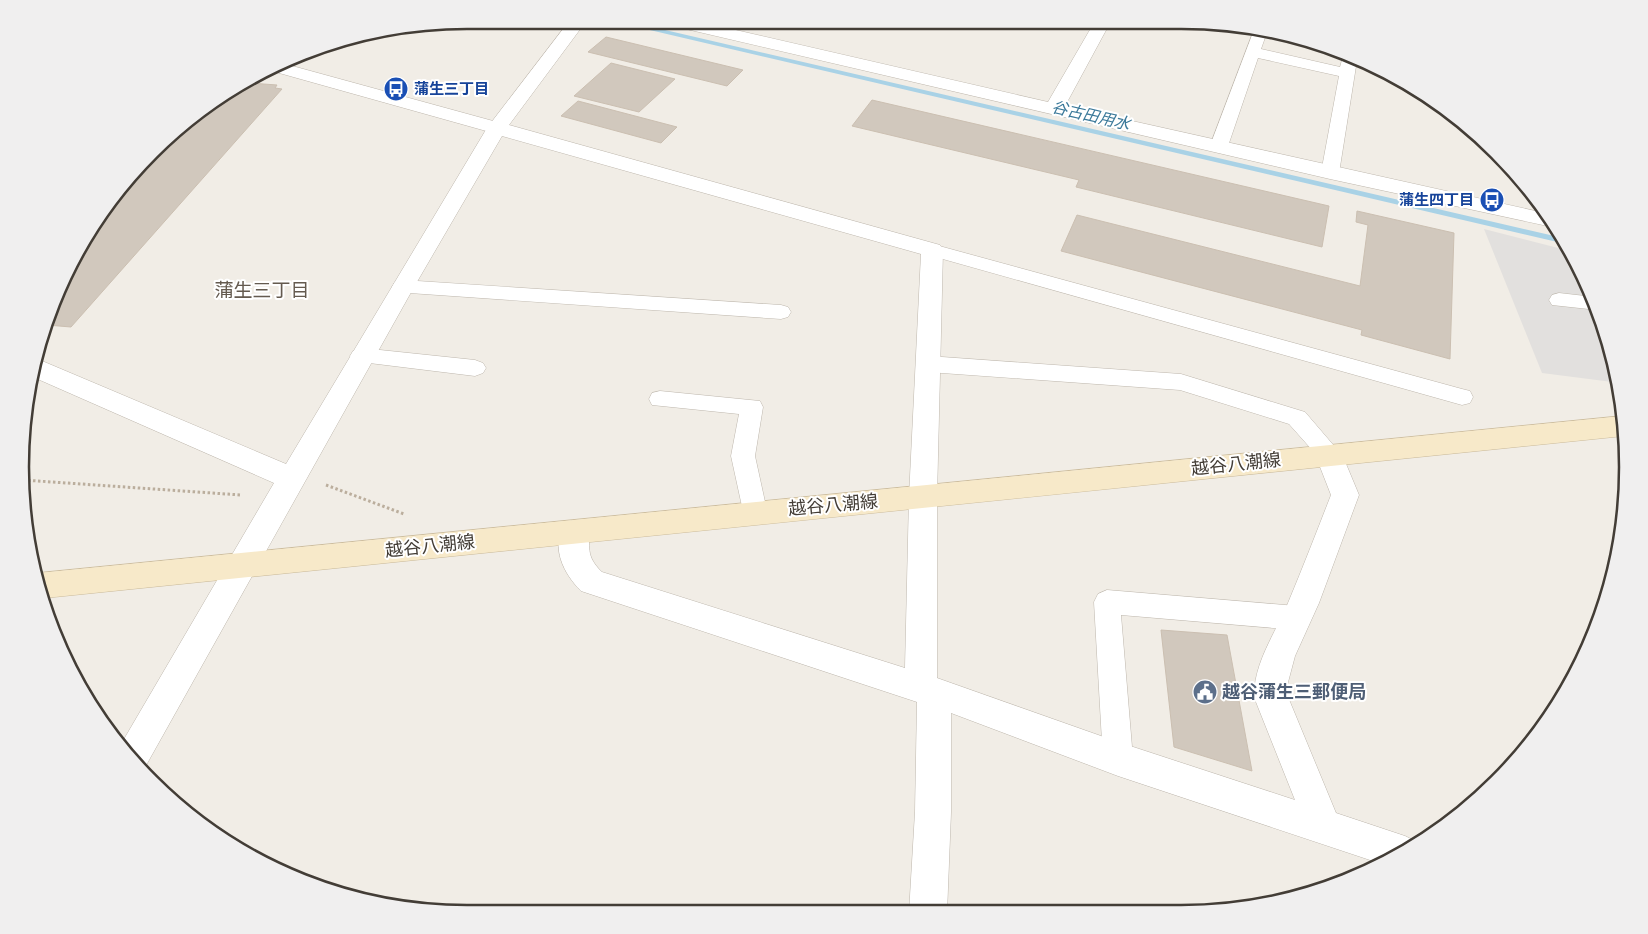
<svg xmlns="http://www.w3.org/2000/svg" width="1648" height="934" font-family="Roboto,'Noto Sans JP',sans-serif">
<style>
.parking{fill:#e2e0de}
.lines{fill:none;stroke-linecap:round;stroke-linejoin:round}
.stream{fill:#a9d2e6;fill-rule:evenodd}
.building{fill:#d1c8bd;stroke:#cbbfb1}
.service-casing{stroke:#beb7ad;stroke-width:1}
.minor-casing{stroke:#beb7ad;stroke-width:1}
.tertiary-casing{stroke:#beb7ad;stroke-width:1}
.secondary-casing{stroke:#cbbb9b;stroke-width:1}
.path-far1{stroke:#bbae9d;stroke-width:3;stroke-dasharray:2.5 2.5;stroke-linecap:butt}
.path{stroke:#bbae9d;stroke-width:4;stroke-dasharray:3 3;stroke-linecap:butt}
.service{fill:#fff;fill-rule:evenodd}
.minor{fill:#fff;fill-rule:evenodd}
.tertiary{fill:#fff;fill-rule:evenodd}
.secondary{fill:#f7e9c9;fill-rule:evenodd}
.labels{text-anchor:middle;stroke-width:4;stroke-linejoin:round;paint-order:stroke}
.far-transit-label{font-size:15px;font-weight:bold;fill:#164399;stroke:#fff;text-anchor:start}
.far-water-label{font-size:16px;font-style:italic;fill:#3b799a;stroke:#fff}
.street-label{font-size:18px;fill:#433d36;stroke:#fff}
.service-label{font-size:18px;font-weight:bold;fill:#4e5e75;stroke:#fff;text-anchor:start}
.neighbourhood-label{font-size:19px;fill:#645a4f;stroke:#fff}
.rim{fill:none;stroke:#433d36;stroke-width:2.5}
</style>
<rect width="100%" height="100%" fill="#f1ede6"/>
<path class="parking" d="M1484 229 1570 251 1594 296 1620 383 1542 373Z"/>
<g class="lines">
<path class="stream" d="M607 20H622L1563 238 1566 244Z"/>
</g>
<path class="building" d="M606 37 743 70 727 86 588 52Z
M611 63 675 79 639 112 574 96Z
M250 83 277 85 275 88 282 89 71 327 47 325 95 218 191 117Z
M872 100 1329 206 1322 247 1076 187 1079 180 852 126Z
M578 101 677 127 661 143 561 116Z
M1357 211 1454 233 1450 359 1361 335 1362 330 1061 251 1077 215 1360 286 1368 225 1356 222Z
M1161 630 1227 635 1252 771 1174 747Z"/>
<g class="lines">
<defs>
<path id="service" d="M1254 30 1267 32 1261 49 1340 67 1344 53 1357 60 1339 173 1336 177H1324L1321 173 1339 76 1258 58 1228 146 1225 150H1213L1210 146Z
M932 244 1462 389 1470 391 1473 397 1470 403 1462 405 925 254 922 250 925 246Z
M402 280 781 305 788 307 791 312 788 317 781 319 395 292 392 287 395 282Z
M1559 293 1594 297 1598 310 1552 305 1549 300 1552 295Z
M361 348 475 360 483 363 486 368 483 373 475 376 353 361 350 356 353 351Z
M928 356 1181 374 1305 412 1341 454 1337 460 1329 463 1321 460 1289 424 1180 390 928 372 920 369 917 364 920 359Z
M660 391 760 401 763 407 755 456 767 511 764 518 755 521 746 518 743 511 731 456 739 414 652 405 649 399 652 393Z
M1107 590 1297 606 1307 610 1310 618 1307 626 1297 630 1121 615 1133 759 1129 769 1118 774 1107 769 1103 759 1094 602 1098 594Z"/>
<path id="minor" d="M570 20H587L509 125 940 245 943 250 937 497V678L1118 742 1295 800 1254 697C1254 662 1275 634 1288 603 1303 567 1317 531 1331 495L1315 454 1319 447 1329 444 1339 447 1359 495 1319 603 1295 656 1287 686 1288 697 1336 813 1405 836 1419 843 1405 854 1382 864 1118 776 951 713V812L947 913H909L915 812 917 702 581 591C563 573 551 548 564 524L574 520 584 524C595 544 581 552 602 572L905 668 909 497 921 254 502 136 414 287 144 769 120 746 274 483 33 377 35 358 286 464 487 128Z
M661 20H692L1048 102 1095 21H1111L1065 106 1549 214 1557 228 1330 179 669 25Z"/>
<path id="tertiary" d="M285 64 504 124 507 128 504 132 497 134 272 71Z"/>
<path id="secondary" d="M1623 416 1624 436 45 598 39 573Z"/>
</defs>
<use href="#service" class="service-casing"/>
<use href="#minor" class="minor-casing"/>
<use href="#tertiary" class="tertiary-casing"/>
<use href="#secondary" class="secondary-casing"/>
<path class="path-far1" d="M23 480 241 495
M326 485 404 514"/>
<path class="path" d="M1343 874 1347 880"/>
<use href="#service" class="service"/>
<use href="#minor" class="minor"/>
<use href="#tertiary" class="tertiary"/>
<use href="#secondary" class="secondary"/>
</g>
<defs>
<symbol id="bus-disc" viewBox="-11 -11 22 22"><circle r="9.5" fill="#1a4fb4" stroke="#fff"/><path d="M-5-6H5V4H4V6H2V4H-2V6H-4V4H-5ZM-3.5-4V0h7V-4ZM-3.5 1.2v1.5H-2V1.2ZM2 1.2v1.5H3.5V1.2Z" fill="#fff"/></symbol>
<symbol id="civic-disc" viewBox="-11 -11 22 22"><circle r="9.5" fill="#5c6f8a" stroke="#fff"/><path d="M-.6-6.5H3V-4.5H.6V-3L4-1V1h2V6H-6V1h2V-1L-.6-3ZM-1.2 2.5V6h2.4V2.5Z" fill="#fff"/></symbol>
</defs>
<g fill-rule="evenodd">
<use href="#bus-disc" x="382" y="75" width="28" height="28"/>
<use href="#bus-disc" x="1478" y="186" width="28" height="28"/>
<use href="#civic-disc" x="1191" y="678" width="28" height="28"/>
</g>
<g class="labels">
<g class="far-transit-label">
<text x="414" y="94">蒲生三丁目</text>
<text x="1474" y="205" text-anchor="end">蒲生四丁目</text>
</g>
<g class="far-water-label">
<text transform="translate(1091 115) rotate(13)" y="6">谷古田用水</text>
</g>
<g class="street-label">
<text transform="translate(1236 464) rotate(-6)" y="6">越谷八潮線</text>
<text transform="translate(833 505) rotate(-5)" y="6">越谷八潮線</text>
<text transform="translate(430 546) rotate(-6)" y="6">越谷八潮線</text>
</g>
<g class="service-label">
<text x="1222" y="698">越谷蒲生三郵便局</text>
</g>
<g class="neighbourhood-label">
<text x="262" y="297">蒲生三丁目</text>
</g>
</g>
<path d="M0 0H1648V934H0ZM467 29H1181A438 438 0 0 1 1619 467V467A438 438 0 0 1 1181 905H467A438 438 0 0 1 29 467V467A438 438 0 0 1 467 29Z" fill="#f0efef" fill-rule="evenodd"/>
<path class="rim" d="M467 29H1181A438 438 0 0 1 1619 467V467A438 438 0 0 1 1181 905H467A438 438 0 0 1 29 467V467A438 438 0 0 1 467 29Z"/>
</svg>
